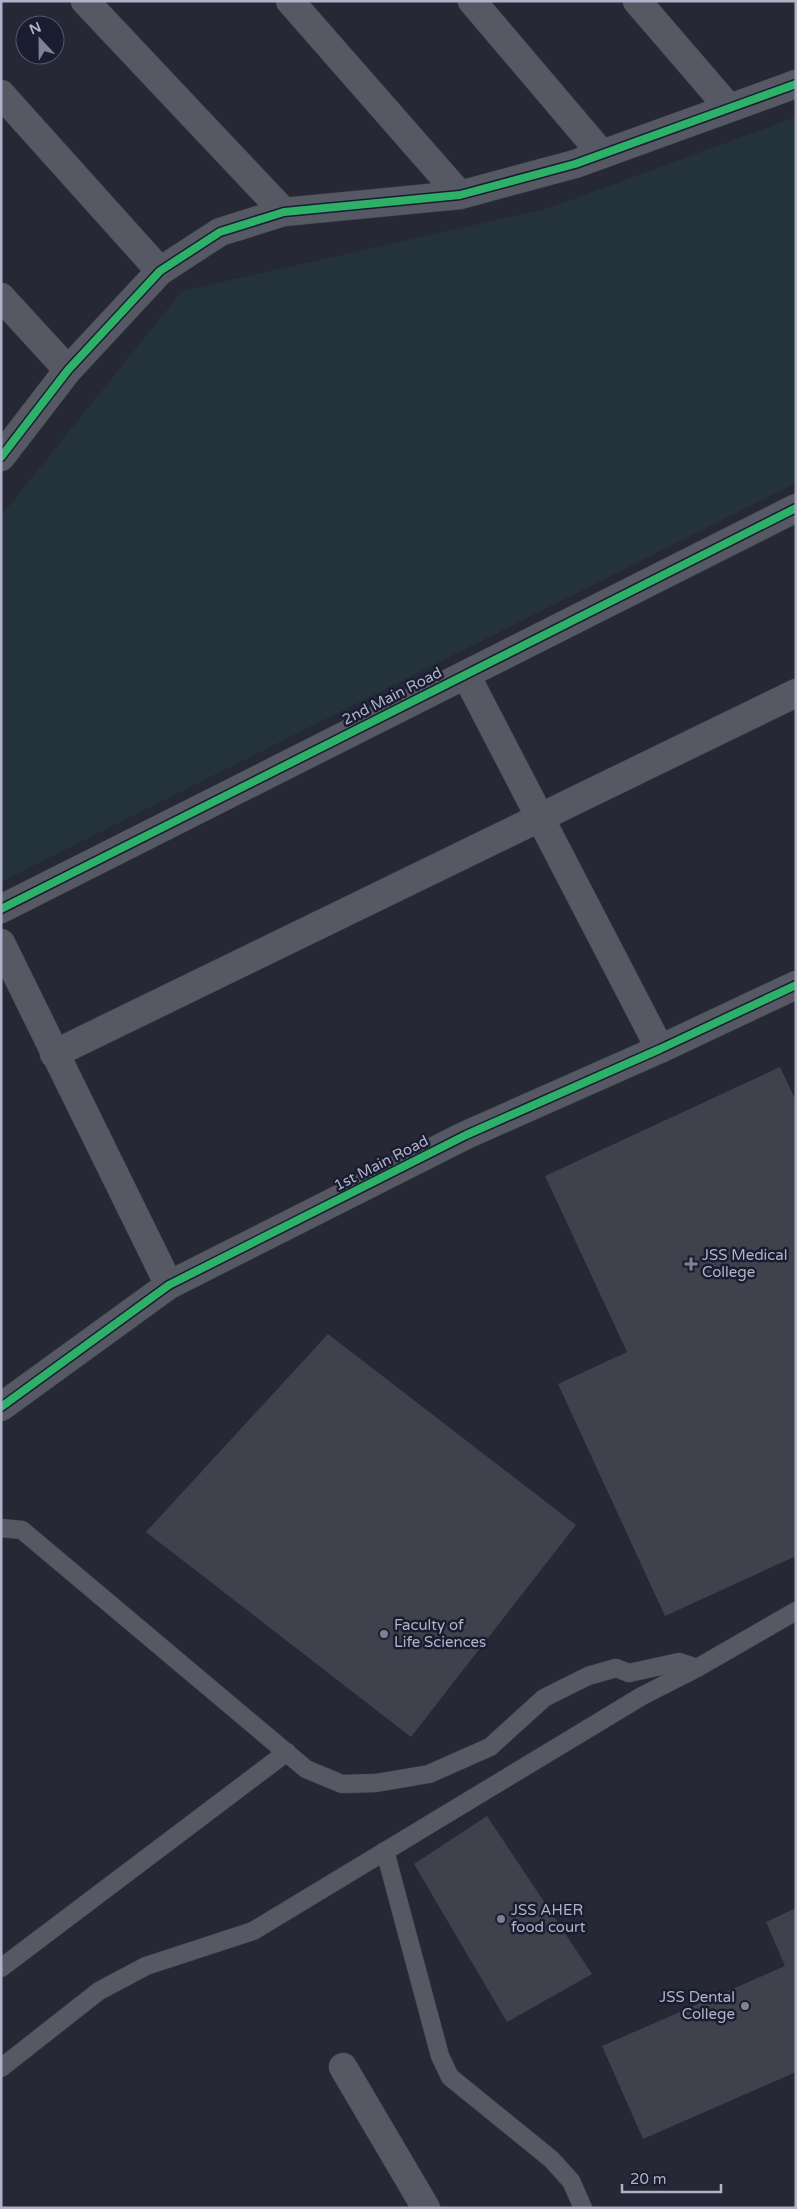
<svg xmlns="http://www.w3.org/2000/svg" width="797" height="2209" font-family="'Varela Round',sans-serif">
<style>
.green{fill:#23323b}
.building{fill:#3f414c}
.lines{fill:none;stroke-linecap:round;stroke-linejoin:round}
.service-casing{stroke:#42454e;stroke-width:19}
.minor-casing{stroke:#42454e;stroke-width:29}
.tertiary-casing{stroke:#42454e;stroke-width:29}
.service{stroke:#565864;stroke-width:18}
.minor{stroke:#565864;stroke-width:28}
.tertiary{stroke:#565864;stroke-width:28}
.cycleway-casing{stroke:#1a1d30;stroke-width:11}
.cycleway{stroke:#2db169;stroke-width:8}
.poi-dot{fill:#7f8295;stroke:#1a1d30;stroke-width:2}
.labels{text-anchor:middle;stroke-width:5;stroke-linejoin:round;paint-order:stroke}
.street-label{font-size:15px;fill:#afb2c8;stroke:#1a1d30}
.poi-label{font-size:15px;fill:#afb2c8;stroke:#1a1d30;text-anchor:start}
</style>
<rect width="100%" height="100%" fill="#262935"/>
<path class="green" d="M796 117V483L1 882V516L182 291 549 208Z"/>
<path class="building" d="M780 1067 796 1101V1556L665 1616 558 1384 627 1352 545 1176Z
M328 1334 576 1525 411 1737 146 1532Z
M487 1816 592 1974 507 2022 414 1864Z
M796 1908V2072L643 2139 602 2046 785 1966 766 1922Z"/>
<g class="lines">
<defs>
<path id="service" d="M1 1528 22 1530 306 1769 342 1784 376 1783 429 1774 490 1747 544 1698 588 1676 616 1668 629 1673 679 1662 697 1668
M385 1851 440 2056 450 2077 551 2159 571 2181 583 2208
M1 1968 287 1752
M1 2068 99 1991 146 1966 253 1931 642 1696 697 1668 796 1611"/>
<path id="minor" d="M85 1 284 212
M290 1 460 195
M472 1 601 153
M637 1 729 108
M1 94 160 271
M1 297 68 370
M1 457 68 370 160 271 220 232 284 212 460 195 575 164 796 84
M466 675 660 1049
M1 909 796 508
M1 943 169 1285
M54 1054 796 693
M343 2067 426 2208"/>
<path id="tertiary" d="M1 1407 169 1285 466 1135 660 1049 796 985"/>
</defs>
<use href="#service" class="service-casing"/>
<use href="#minor" class="minor-casing"/>
<use href="#tertiary" class="tertiary-casing"/>
<use href="#service" class="service"/>
<use href="#minor" class="minor"/>
<use href="#tertiary" class="tertiary"/>
<defs>
<path id="cycleway" d="M1 457 68 370 160 271 220 232 284 212 460 195 575 164 796 84
M1 909 796 508
M1 1407 169 1285 466 1135 660 1049 796 985"/>
</defs>
<use href="#cycleway" class="cycleway-casing"/>
<use href="#cycleway" class="cycleway"/>
</g>
<g class="poi-dot">
<path d="M688.5 1256.5h5v5h5v5h-5v5h-5v-5h-5v-5h5z"/>
<circle cx="384" cy="1634" r="5"/>
<circle cx="501" cy="1919" r="5"/>
<circle cx="745" cy="2006" r="5"/>
</g>
<g class="labels">
<g class="street-label">
<text transform="translate(392 696) rotate(-27)" y="5">2nd Main Road</text>
<text transform="translate(381 1163) rotate(-27)" y="5">1st Main Road</text>
</g>
<g class="poi-label">
<text x="702" y="1260">JSS Medical<tspan x="702" dy="17">College</tspan></text>
<text x="394" y="1630">Faculty of<tspan x="394" dy="17">Life Sciences</tspan></text>
<text x="511" y="1915">JSS AHER<tspan x="511" dy="17">food court</tspan></text>
<text x="735" y="2002" text-anchor="end">JSS Dental<tspan x="735" dy="17">College</tspan></text>
</g>
</g>
<rect width="797" height="2209" fill="none" stroke="#afb2c8" stroke-width="5"/>
<g transform="translate(40 40) rotate(338)"><circle r="24" fill="#1a1d30" stroke="#56596d"/>
<path d="M0-4L9 19L0 12L-9 19Z" fill="#7f8295"/>
<text y="-8" font-size="14" font-weight="bold" text-anchor="middle" fill="#afb2c8">N</text>
</g>
<path d="M622 2184v8h99v-8" fill="none" stroke="#afb2c8" stroke-width="2.5"/>
<text x="630" y="2184" font-size="15" fill="#afb2c8" stroke="#1a1d30" stroke-width="4" paint-order="stroke">20 m</text>
</svg>
